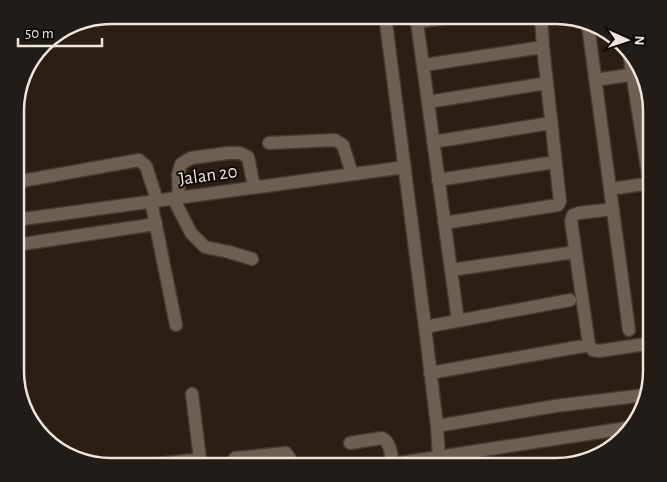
<svg xmlns="http://www.w3.org/2000/svg" width="667" height="482" font-family="'Alegreya Sans',sans-serif">
<style>
.lines{fill:none;stroke-linecap:round;stroke-linejoin:round}
.minor-casing{stroke:#433932;stroke-width:15}
.minor{stroke:#6d6052;stroke-width:12}
.labels{text-anchor:middle;stroke-width:4;stroke-linejoin:round;paint-order:stroke}
.street-label{font-size:19px;fill:#ede5dd;stroke:#0f0a06}
.rim{fill:none;stroke:#ede5dd;stroke-width:2.5}
</style>
<rect width="100%" height="100%" fill="#2b1f14"/>
<g class="lines">
<defs>
<path id="minor" d="M385 15 425 327 437 426 439 457
M416 15 458 321
M417 22 464 15
M588 25 629 330
M629 53 652 200
M424 65 543 47
M595 80 643 73
M428 102 547 83
M433 142 551 123
M269 143 335 140 343 145 352 174
M438 180 555 162
M16 182 139 160 146 166 157 200
M610 189 652 183
M179 197 178 175 181 164 191 158 228 153H240L248 157 254 187
M173 198 191 233 205 247 229 252 252 259
M151 201 176 325
M613 209 579 213 573 215 571 221 589 345 593 350 599 351 652 343
M16 220 405 167
M444 223 558 205 560 201 543 47 541 15
M16 245 156 224
M451 270 575 252
M425 327 570 300
M430 373 589 345
M192 394 201 467
M437 426 555 406 645 395
M350 443 382 438C391 442 391 455 393 464
M235 458 286 453 289 457 290 467
M134 467 200 459
M373 467 633 427"/>
</defs>
<use href="#minor" class="minor-casing"/>
<use href="#minor" class="minor"/>
</g>
<g class="labels">
<g class="street-label">
<text transform="translate(208 174) rotate(-8)" y="7">Jalan 20</text>
</g>
</g>
<path d="M0 0H667V482H0ZM111 24H556A87 87 0 0 1 643 111V371A87 87 0 0 1 556 458H111A87 87 0 0 1 24 371V111A87 87 0 0 1 111 24Z" fill="#211c17" fill-rule="evenodd"/>
<path class="rim" d="M111 24H556A87 87 0 0 1 643 111V371A87 87 0 0 1 556 458H111A87 87 0 0 1 24 371V111A87 87 0 0 1 111 24Z"/>
<g transform="translate(627 40) rotate(93)" stroke="#0f0a06" stroke-width="4" paint-order="stroke">
<path d="M0-4L9 19L0 12L-9 19Z" fill="#ede5dd"/>
<text y="-8" font-size="14" font-weight="bold" text-anchor="middle" fill="#ede5dd">N</text>
</g>
<path d="M18 38v8h84v-8" fill="none" stroke="#ede5dd" stroke-width="2.5"/>
<text x="25" y="38" font-size="15" fill="#ede5dd" stroke="#0f0a06" stroke-width="4" paint-order="stroke">50 m</text>
</svg>
